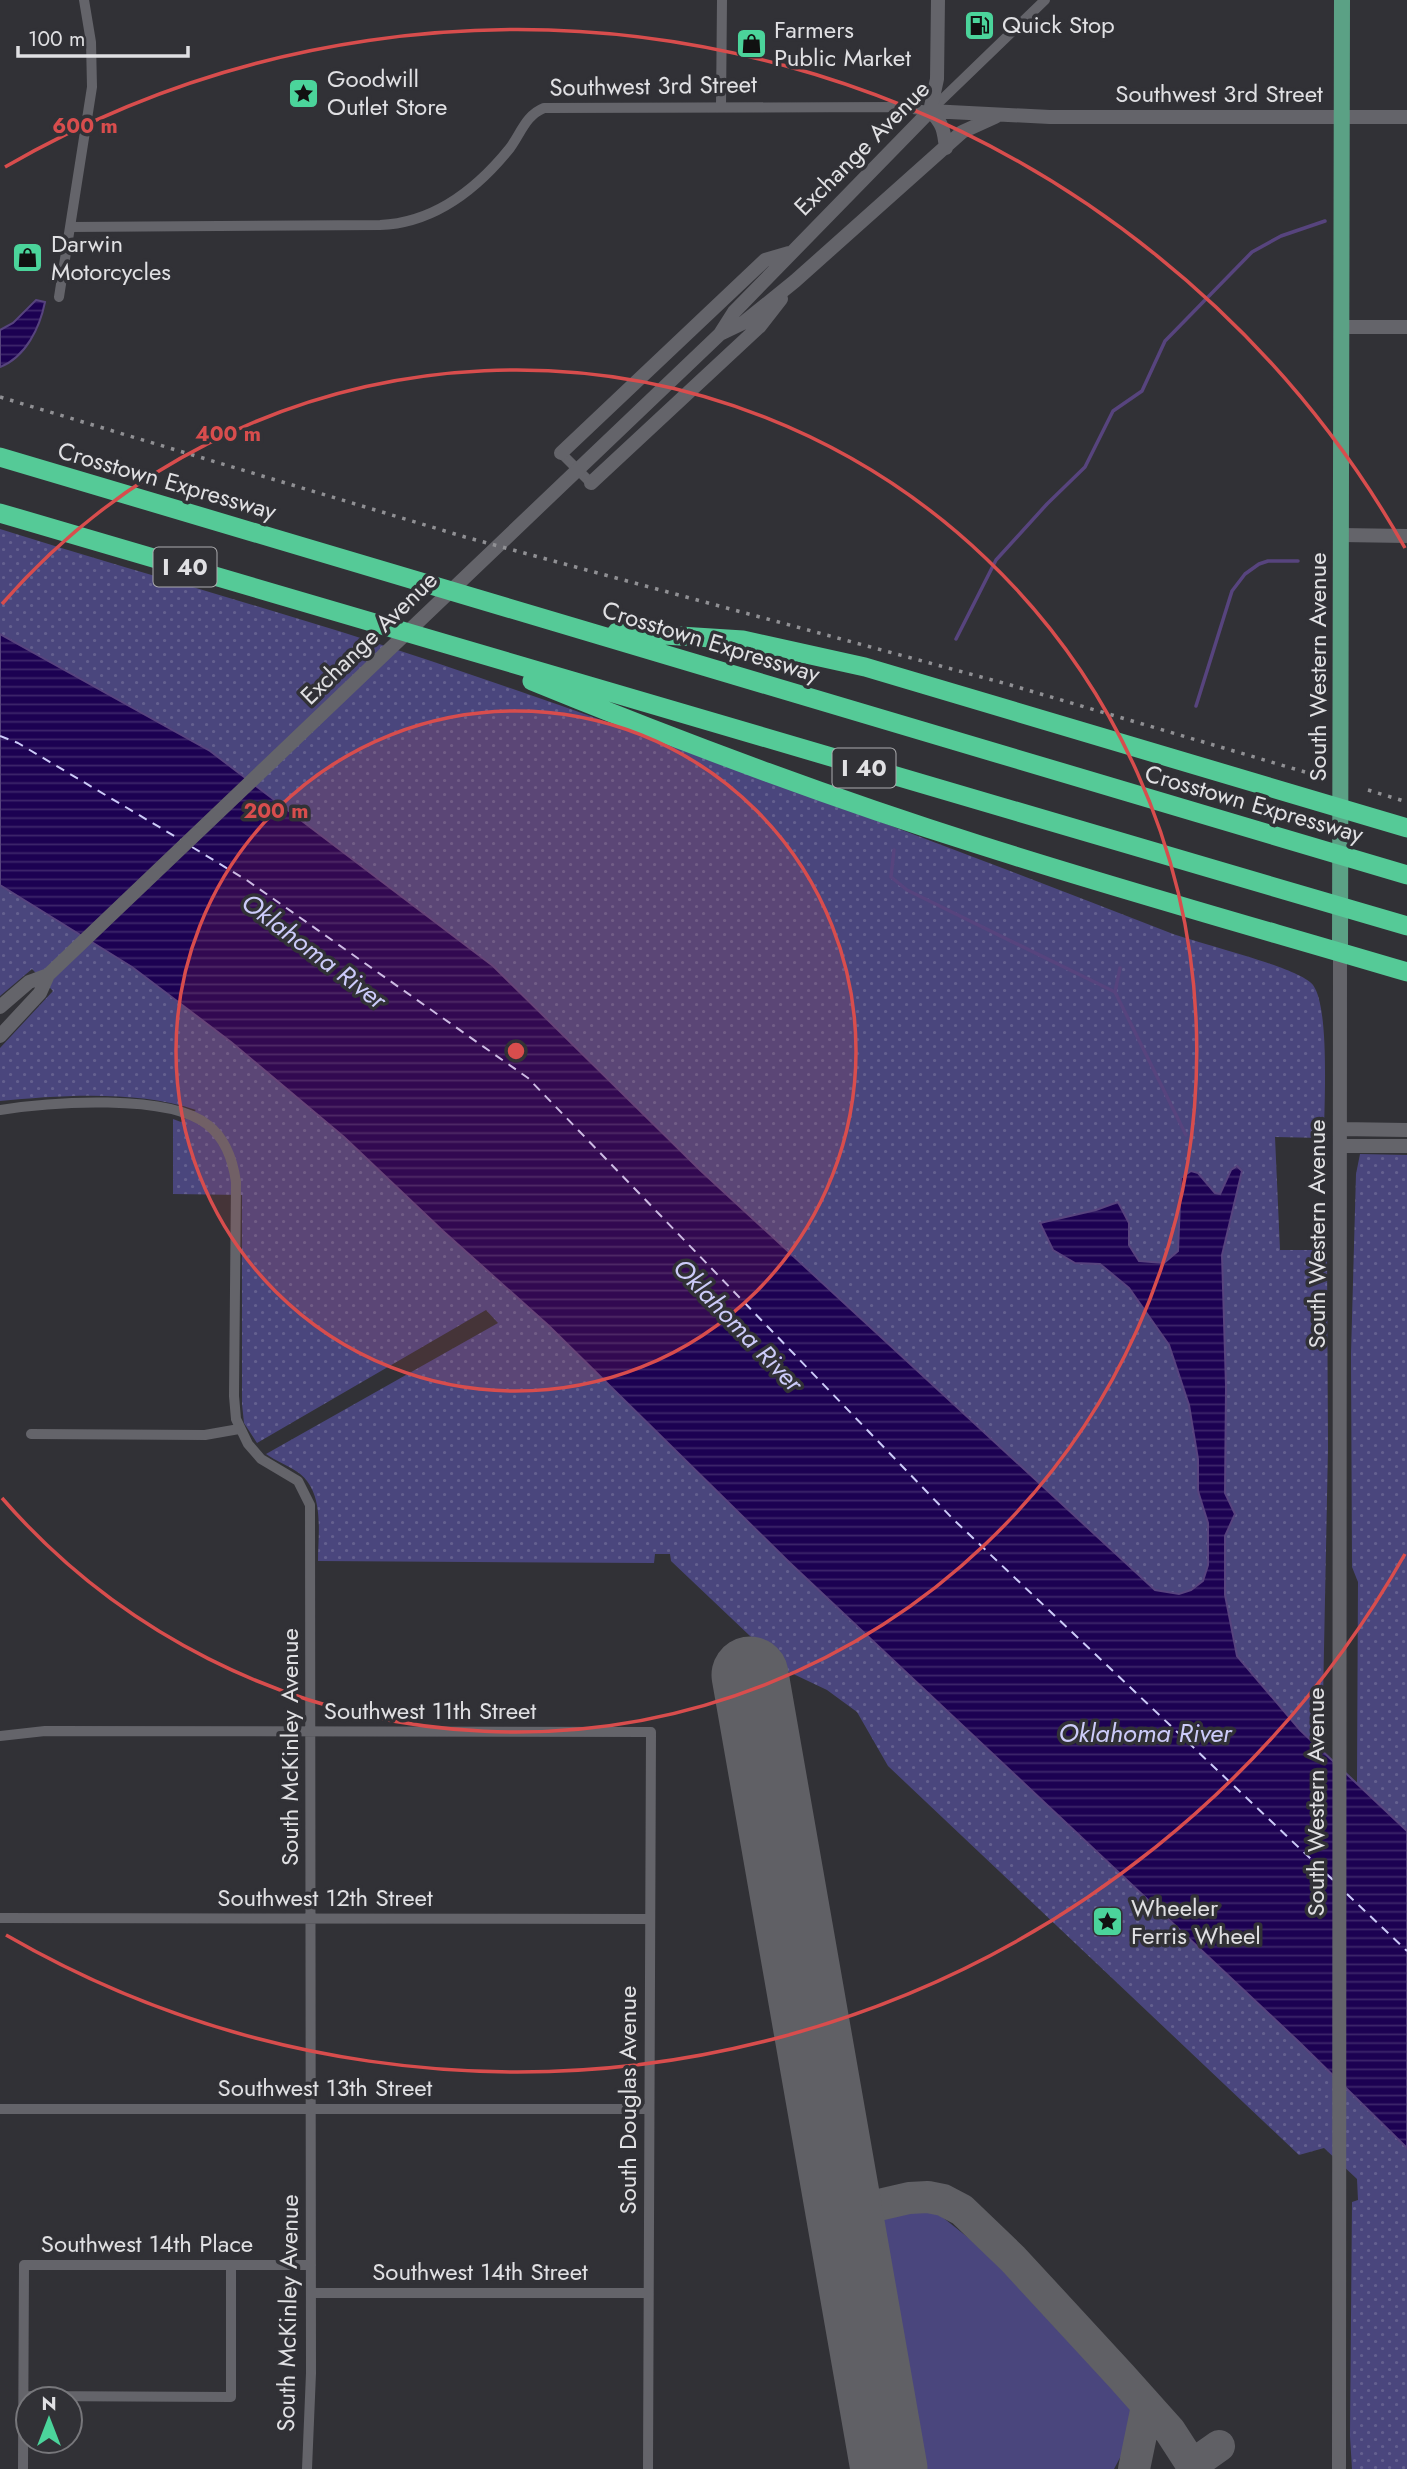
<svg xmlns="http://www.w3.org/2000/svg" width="1407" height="2469" font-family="Jost,sans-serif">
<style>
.grass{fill:#4a467d}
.park{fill:url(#park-dots)}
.water{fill:url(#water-rules);stroke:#57447e;stroke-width:2}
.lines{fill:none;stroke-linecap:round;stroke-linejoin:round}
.stream{stroke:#57447e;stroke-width:3.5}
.ferry{stroke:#cccbf9;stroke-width:2;stroke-dasharray:9 7;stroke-linecap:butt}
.taxiway{stroke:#606065;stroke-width:32}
.runway{stroke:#606065;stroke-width:77}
.street{stroke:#64646a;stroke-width:10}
.secondary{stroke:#64646a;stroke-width:14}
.primary{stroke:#5ba185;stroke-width:16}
.highway{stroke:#55ca97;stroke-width:19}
.rail{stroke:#909094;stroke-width:3.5;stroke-dasharray:3.5 7;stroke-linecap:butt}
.ring{fill:none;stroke:#d84d4d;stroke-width:3.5}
.labels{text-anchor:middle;stroke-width:7;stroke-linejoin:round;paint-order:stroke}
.shield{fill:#313136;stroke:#acacaf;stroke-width:2}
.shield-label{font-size:23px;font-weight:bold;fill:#e0e0e3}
.poi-label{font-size:24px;fill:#e0e0e3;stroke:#313136;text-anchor:start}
.street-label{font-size:24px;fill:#e0e0e3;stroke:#313136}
.water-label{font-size:26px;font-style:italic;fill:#cccbf9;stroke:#313136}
.centre{fill:#d84d4d;stroke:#313136;stroke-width:3.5}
.ring-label{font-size:21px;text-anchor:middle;font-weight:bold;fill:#d84d4d;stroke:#313136;stroke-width:7;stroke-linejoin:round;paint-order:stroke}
</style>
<defs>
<pattern id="park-dots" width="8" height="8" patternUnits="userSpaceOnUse" patternTransform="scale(1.75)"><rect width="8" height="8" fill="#4a467d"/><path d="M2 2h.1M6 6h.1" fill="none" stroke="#64608f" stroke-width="1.8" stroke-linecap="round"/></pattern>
<pattern id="water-rules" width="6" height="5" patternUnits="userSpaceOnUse" patternTransform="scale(1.75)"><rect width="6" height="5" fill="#1c0152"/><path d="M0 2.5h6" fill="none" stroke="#3d266b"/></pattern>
</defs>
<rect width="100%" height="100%" fill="#313136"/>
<path class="grass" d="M924 2210 941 2216 1014 2274 1136 2407 1139 2422 1114 2469H913L875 2217Z"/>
<path class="park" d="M0 529C143 574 288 613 431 661 679 745 924 837 1168 932 1195 943 1300 967 1313 985 1330 1008 1324 1106 1324 1138L1275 1137 1280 1250H1327L1328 1448 1322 1750 1357 1783 1358 1582 1352 1567 1351 1354 1356 1174 1360 1154 1407 1155V2469H1352L1350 2436 1352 2202 1358 2200 1357 2179 1324 2148 1299 2155 888 1766 857 1712 827 1690 787 1671 671 1561 670 1554H655L654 1563 318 1561C318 1533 325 1493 299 1473 289 1466 276 1461 266 1454L498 1323 486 1310 257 1443 244 1423 242 1404V1195L173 1194V1119L181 1122 196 1110C138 1090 61 1095 0 1101V1048L53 991 32 969 0 996Z"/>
<path class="water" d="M36 300 45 302C40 327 26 357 0 367V330L13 323Z
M0 634 210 751 493 966 700 1170 1155 1590 1179 1594 1191 1590 1203 1581 1208 1565V1523L1198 1491V1459L1189 1405 1169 1345 1129 1288 1100 1264 1075 1263 1053 1250 1040 1223 1096 1210 1118 1202 1129 1223V1245L1139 1261 1164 1263 1178 1251 1181 1178 1191 1171 1198 1173 1215 1193 1220 1194 1231 1170 1237 1166 1242 1171 1222 1255 1226 1386 1225 1493 1235 1514 1225 1536V1595L1237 1656 1300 1730 1407 1831V2148L1299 2042 790 1563 548 1325 443 1231 344 1137 231 1042 132 967 0 885Z"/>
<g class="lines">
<path class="stream" d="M956 639 996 560 1047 504 1085 467 1113 411 1142 391 1165 341 1252 252 1281 236 1325 221
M1196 706 1232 591 1245 574 1259 564 1268 561H1298
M894 850 891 877 907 890 1115 992
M1120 968 1115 992 1186 1135"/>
<path class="ferry" d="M0 736 18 743 181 840
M192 847 248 881 528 1078 954 1520 1333 1880
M1347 1894 1407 1951"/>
<path class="taxiway" d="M844 2213 909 2198 928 2197 943 2200 962 2210 1013 2259 1121 2376 1170 2431 1192 2465 1219 2446
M1134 2469 1147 2406"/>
<path class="runway" d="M750 1675 889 2469"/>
<path class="street" d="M721 107 722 0
M70 227 380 225C434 223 477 189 510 148 521 133 526 115 544 108L896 107 930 111 1045 0
M59 297 92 87 91 42 84 0
M561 453 591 483
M0 1110C49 1102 169 1093 208 1125 226 1139 233 1161 236 1182L234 1396 236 1419 248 1444 261 1459 298 1481 310 1505 311 2373 307 2469
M31 1434 205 1435 239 1429
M0 1736 45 1731 651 1732 648 2469
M0 1918 650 1919
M0 2109H649
M311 2293H648
M24 2396 231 2397V2265
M23 2469 24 2265H311"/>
<path class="secondary" d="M930 111 1050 117H1407
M930 111 937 79 938 0
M930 111C943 123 944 131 946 148
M1342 327H1407
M720 334 743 323 795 281 962 132 995 117
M561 453 765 260 789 253
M591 483 760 326 781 299
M1341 535 1407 536
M0 1007 29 982 48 975 720 334 734 312 930 111
M0 1036 40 993 48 975
M1340 1129 1407 1130
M1340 1146H1407
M1339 2469 1340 952"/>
<path class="primary" d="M1340 952 1342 0"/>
<path class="highway" d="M0 457 1407 875
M0 513 1407 926
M617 632 743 640 865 667 1407 828
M532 681C679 741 828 797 980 845 1121 890 1265 930 1407 972"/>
<path class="rail" d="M0 397 465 537 1007 684 1305 772
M1368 790 1407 802"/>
</g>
<circle cx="516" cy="1051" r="340" fill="#d84d4d" fill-opacity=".12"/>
<g class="ring">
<circle cx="516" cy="1051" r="340"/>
<path d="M2 604A681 681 0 1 1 2 1498"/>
<path d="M1405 1554A1021 1021 0 0 1 6 1935M5 167A1021 1021 0 0 1 1405 548"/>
</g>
<defs>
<symbol id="fuel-square" viewBox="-11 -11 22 22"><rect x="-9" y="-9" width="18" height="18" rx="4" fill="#4bd49b" stroke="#313136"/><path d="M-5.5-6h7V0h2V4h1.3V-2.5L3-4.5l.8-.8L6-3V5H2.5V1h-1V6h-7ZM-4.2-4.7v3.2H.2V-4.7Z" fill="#111"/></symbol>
<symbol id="shop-square" viewBox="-11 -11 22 22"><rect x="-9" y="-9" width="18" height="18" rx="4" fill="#4bd49b" stroke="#313136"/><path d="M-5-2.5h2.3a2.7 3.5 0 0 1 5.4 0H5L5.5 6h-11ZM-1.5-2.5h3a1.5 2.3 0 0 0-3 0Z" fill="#111"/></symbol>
<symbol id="sight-square" viewBox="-11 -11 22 22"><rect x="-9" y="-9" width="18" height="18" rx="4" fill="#4bd49b" stroke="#313136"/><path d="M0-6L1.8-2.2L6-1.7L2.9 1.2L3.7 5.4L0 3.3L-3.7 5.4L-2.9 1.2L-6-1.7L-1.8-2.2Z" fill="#111"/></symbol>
</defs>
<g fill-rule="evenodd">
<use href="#fuel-square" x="962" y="8" width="35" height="35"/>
<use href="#shop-square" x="734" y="26" width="35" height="35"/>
<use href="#sight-square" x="286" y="76" width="35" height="35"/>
<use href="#shop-square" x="10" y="240" width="35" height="35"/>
<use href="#sight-square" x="1090" y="1904" width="35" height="35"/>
</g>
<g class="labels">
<g class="shield">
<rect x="153.5" y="547.5" width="63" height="39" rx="5"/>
<rect x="832.5" y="748.5" width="63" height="39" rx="5"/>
</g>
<g class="shield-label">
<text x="185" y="575">I 40</text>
<text x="864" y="776">I 40</text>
</g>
<g class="poi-label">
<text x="1002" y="33">Quick Stop</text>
<text x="774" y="38">Farmers<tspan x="774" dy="28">Public Market</tspan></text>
<text x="327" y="87">Goodwill<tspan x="327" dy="28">Outlet Store</tspan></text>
<text x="51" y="252">Darwin<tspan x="51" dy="28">Motorcycles</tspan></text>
<text x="1131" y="1916">Wheeler<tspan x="1131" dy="28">Ferris Wheel</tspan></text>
</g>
<g class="street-label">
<text transform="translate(653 86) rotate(-1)" y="8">Southwest 3rd Street</text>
<text x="1219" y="102">Southwest 3rd Street</text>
<text transform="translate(862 148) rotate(-45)" y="8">Exchange Avenue</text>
<text transform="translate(167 481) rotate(16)" y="8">Crosstown Expressway</text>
<text transform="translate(369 638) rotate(-44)" y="8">Exchange Avenue</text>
<text transform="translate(711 642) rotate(17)" y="8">Crosstown Expressway</text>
<text transform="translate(1318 667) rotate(-90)" y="8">South Western Avenue</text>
<text transform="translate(1254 804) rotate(16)" y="8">Crosstown Expressway</text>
<text transform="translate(1317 1234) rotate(-90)" y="8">South Western Avenue</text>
<text x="430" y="1719">Southwest 11th Street</text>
<text transform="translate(290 1747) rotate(-90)" y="8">South McKinley Avenue</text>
<text transform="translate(1316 1802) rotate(-90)" y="8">South Western Avenue</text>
<text x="325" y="1906">Southwest 12th Street</text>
<text x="325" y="2096">Southwest 13th Street</text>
<text transform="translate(628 2100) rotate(-90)" y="8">South Douglas Avenue</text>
<text x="147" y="2252">Southwest 14th Place</text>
<text x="480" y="2280">Southwest 14th Street</text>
<text transform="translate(288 2313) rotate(-89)" y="8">South McKinley Avenue</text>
</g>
<g class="water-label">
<text transform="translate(314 951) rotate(37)" y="9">Oklahoma River</text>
<text transform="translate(738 1325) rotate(46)" y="9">Oklahoma River</text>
<text x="1145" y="1742">Oklahoma River</text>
</g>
</g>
<circle cx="516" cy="1051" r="10" class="centre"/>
<g class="ring-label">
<text x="85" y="133">600 m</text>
<text x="228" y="441">400 m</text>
<text x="276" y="818">200 m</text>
</g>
<g transform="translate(49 2420)"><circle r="33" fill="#313136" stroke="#77777b" stroke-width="2"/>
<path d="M0-5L12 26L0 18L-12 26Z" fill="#4bd49b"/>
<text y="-10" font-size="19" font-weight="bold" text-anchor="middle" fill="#e0e0e3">N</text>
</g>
<path d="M18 46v10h170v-10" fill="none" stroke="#e0e0e3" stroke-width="3.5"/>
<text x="28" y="46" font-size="21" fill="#e0e0e3" stroke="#313136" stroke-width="5" paint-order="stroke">100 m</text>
</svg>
